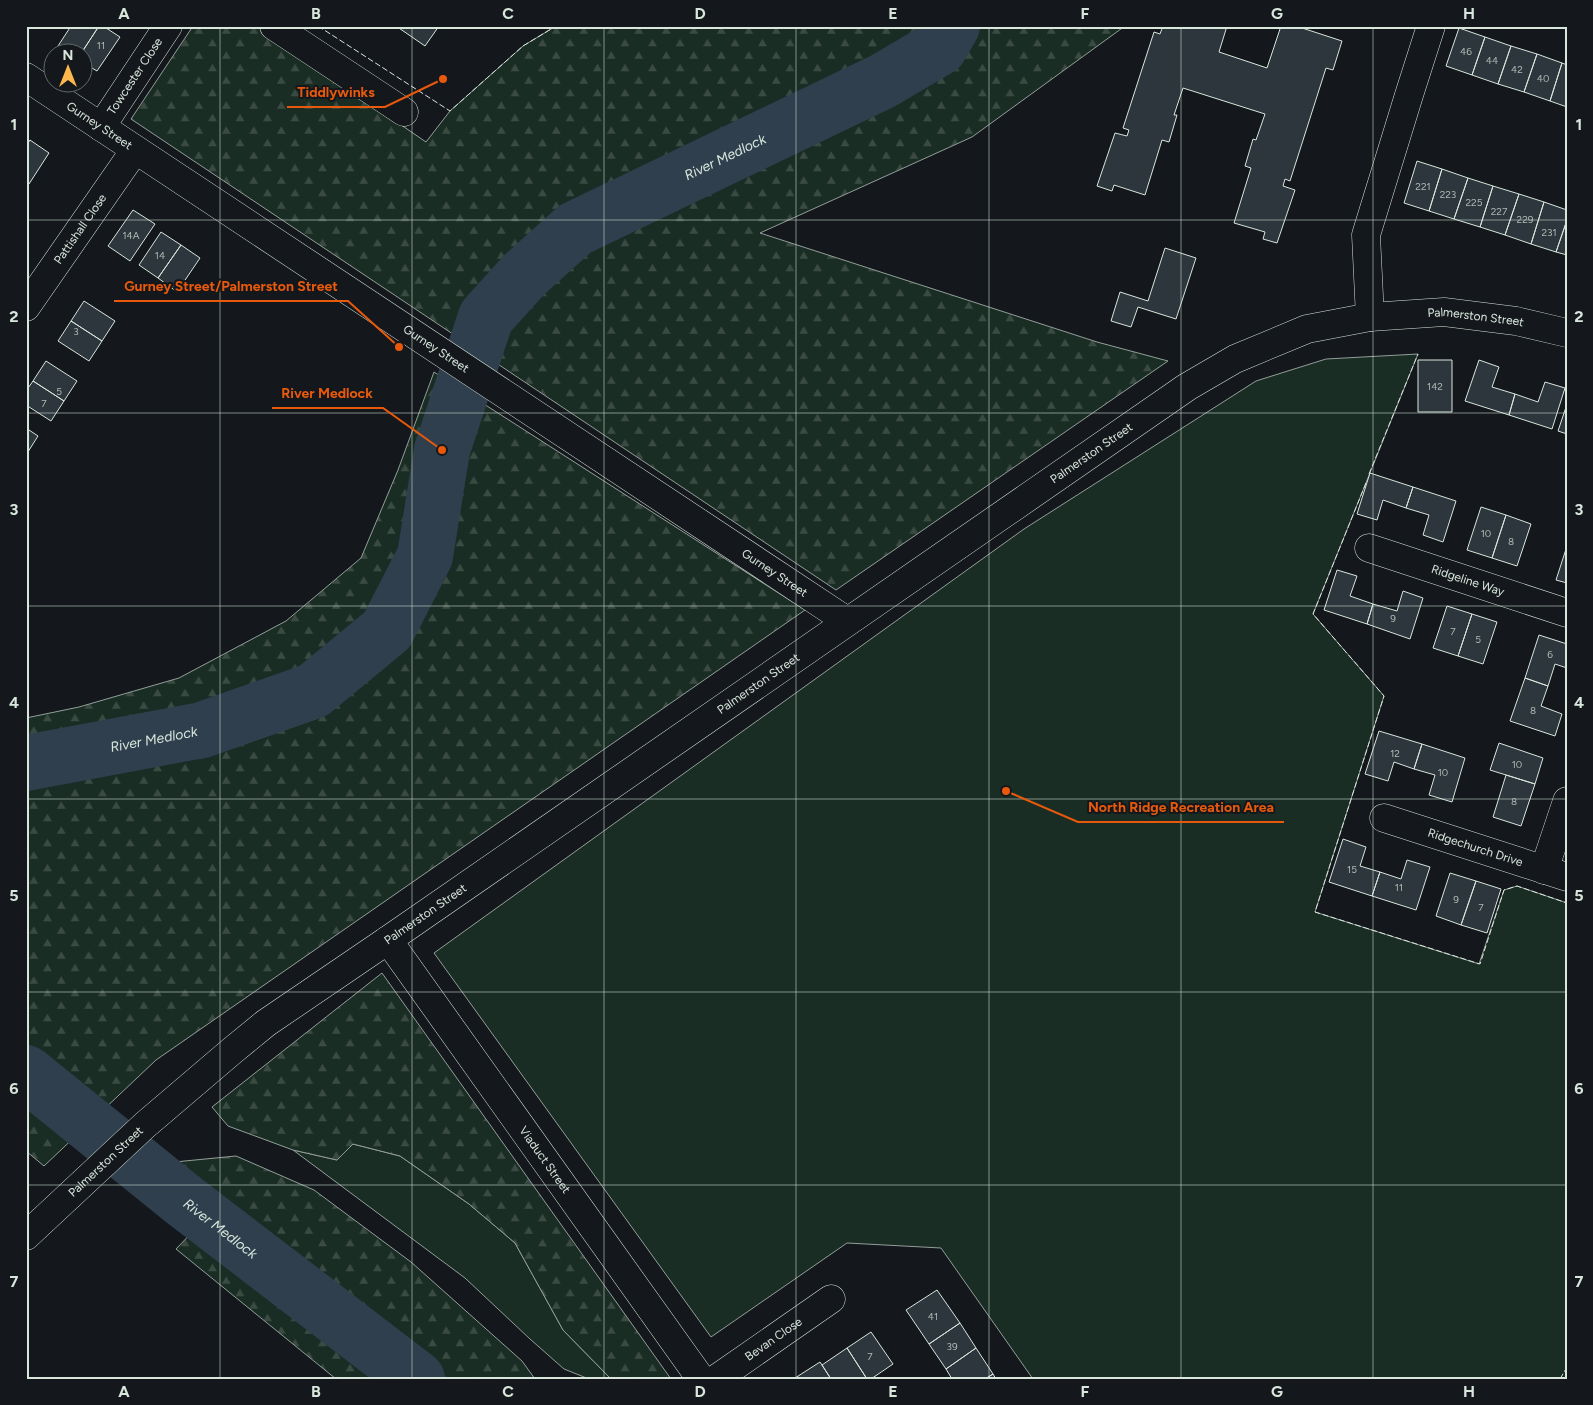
<svg xmlns="http://www.w3.org/2000/svg" width="1593" height="1405" font-family="Figtree,sans-serif">
<style>
.grass{fill:#1a2d24;stroke:#939e99}
.forest{fill:url(#forest-firs);stroke:#939e99}
.lines{fill:none;stroke-linecap:round;stroke-linejoin:round}
.river{stroke:#2f3f4d;stroke-width:56}
.building{fill:#2c363c;stroke:#d8e6dc}
.street-casing{stroke:#d8e6dc;stroke-width:29}
.secondary-casing{stroke:#d8e6dc;stroke-width:29}
.street{stroke:#14181c;stroke-width:28}
.secondary{stroke:#14181c;stroke-width:28}
.fence{stroke:#d8e6dc;stroke-width:1;stroke-dasharray:6 2.5;stroke-linecap:butt}
.grid{fill:none;stroke:#d8e6dc;stroke-width:1;stroke-opacity:0.55}
.labels{text-anchor:middle;stroke-width:4;stroke-linejoin:round;paint-order:stroke}
.number-label{font-size:10px;fill:#adbab4}
.street-label{font-size:12px;fill:#d8e6dc;stroke:#14181c}
.water-label{font-size:14px;font-style:italic;fill:#d8e6dc;stroke:#14181c}
.leader{fill:none;stroke:#e8590c;stroke-width:2}
.callout-dot{fill:#e8590c;stroke:#14181c;stroke-width:2}
.callout-label{font-size:14px;text-anchor:middle;font-weight:bold;fill:#e8590c;stroke:#14181c;stroke-width:4;stroke-linejoin:round;paint-order:stroke}
.neatline{fill:none;stroke:#d8e6dc;stroke-width:2}
.grid-label{font-size:16px;text-anchor:middle;font-weight:bold;fill:#d8e6dc}
</style>
<defs>
<pattern id="forest-firs" width="22" height="20" patternUnits="userSpaceOnUse" patternTransform="scale(1.25)"><rect width="22" height="20" fill="#1a2d24"/><path d="M5 1l3.5 6h-7zM16 11l3.5 6h-7z" fill="#3b4b43"/></pattern>
</defs>
<rect width="100%" height="100%" fill="#14181c"/>
<path class="grass" d="M1418 354 1313 614 1384 696 1315 912 1479 964 1504 890 1517 886 1567 903V1376L1565 1379H1033L941 1248 847 1243 711 1337 434 953 1024 529 1256 381 1326 359Z
M353 1144 400 1156 469 1204 515 1243 563 1330 611 1379H589L564 1369 530 1339 465 1278 293 1150 337 1160Z"/>
<path class="forest" d="M193 26H257L426 142 450 111 523 46 556 26H1125L972 137 760 233 1097 342 1168 361 836 590 131 119Z
M434 372 805 610 156 1060 44 1166 26 1151V718L79 707 179 678 286 621 361 558 398 470Z
M382 973 671 1379H611L563 1330 515 1243 469 1204 400 1156 353 1144 337 1160 293 1150 228 1126 212 1107Z
M236 1156 314 1190 411 1262 522 1361 535 1379H442L437 1371 390 1359 272 1249 154 1164Z
M200 1224 397 1379H336L176 1249Z"/>
<g class="lines">
<g class="river">
<path id="s1" d="M26 763 202 730 313 691 387 630 425 556 442 450 486 317 524 275 575 229 883 81 939 48 952 26"/>
<path id="s2" d="M26 1073 182 1199 417 1379"/>
</g>
</g>
<path class="building" d="M71 26H99L82 52H69L58 46Z
M99 26H103L120 37 97 71 82 62V52Z
M396 26H439L425 46Z
M1163 26H1227L1219 52 1267 68 1281 26H1296L1342 41 1333 70 1326 68 1290 181 1285 179 1283 186 1295 190 1277 243 1263 239 1265 232 1234 223 1251 168 1245 166 1253 139 1256 140 1265 114 1183 88 1174 115H1177L1169 142 1162 140 1145 195 1114 185 1112 191 1097 186 1115 133 1127 136 1129 130 1123 128 1154 32 1160 34Z
M1459 28 1485 37 1472 75 1446 66Z
M1485 37 1511 46 1498 84 1472 75Z
M1511 46 1537 54 1524 92 1498 84Z
M1537 54 1562 63 1550 101 1524 92Z
M1562 63 1567 65V107L1550 101Z
M30 140 49 153 29 184 26 182V146Z
M1417 161 1442 169 1429 211 1404 203Z
M1442 169 1468 178 1454 219 1429 211Z
M1468 178 1493 186 1480 227 1454 219Z
M1493 186 1519 194 1505 235 1480 227Z
M1519 194 1544 202 1531 244 1505 235Z
M1544 202 1567 210V220L1556 252 1531 244Z
M133 210 155 224 130 261 108 246Z
M1567 220V255L1556 252Z
M161 232 181 245 158 278 139 265Z
M181 245 200 258 177 292 158 278Z
M1165 248 1196 258 1176 319 1138 307 1131 327 1111 321 1120 292 1148 301Z
M84 301 115 321 102 341 71 321Z
M71 321 102 341 89 361 58 341Z
M1418 360H1452V412H1418Z
M1479 360 1499 367 1492 387 1515 394 1509 415 1465 401Z
M46 361 77 381 64 401 33 381Z
M33 381 64 401 51 421 26 405V391Z
M1545 382 1565 388 1552 429 1509 415 1515 394 1538 402Z
M1567 404V434L1558 431Z
M26 428 38 436 26 455Z
M1370 473 1413 487 1406 508 1383 500 1377 520 1357 514Z
M1413 487 1456 501 1443 542 1423 535 1429 515 1406 508Z
M1481 507 1506 515 1492 558 1467 550Z
M1506 515 1531 524 1517 566 1492 558Z
M1567 546V583L1556 580Z
M1337 570 1357 576 1350 596 1373 604 1367 624 1324 610Z
M1403 591 1423 598 1410 639 1367 624 1373 604 1397 611Z
M1447 606 1472 614 1458 656 1433 648Z
M1472 614 1497 622 1483 664 1458 656Z
M1539 635 1567 644V668L1555 664 1548 686 1525 678Z
M1525 678 1548 686 1541 706 1562 714 1555 736 1510 721Z
M1379 731 1422 744 1414 769 1394 762 1388 781 1365 774Z
M1499 743 1543 758 1535 784 1490 770Z
M1422 744 1465 758 1452 802 1429 795 1435 775 1414 769Z
M1506 775 1535 784 1521 826 1493 817Z
M1343 839 1366 847 1360 866 1380 872 1372 896 1329 882Z
M1407 860 1430 867 1416 910 1372 896 1380 872 1401 879Z
M1450 873 1476 881 1461 925 1436 916Z
M1476 881 1501 889 1487 933 1461 925Z
M937 1290 960 1323 929 1344 906 1310Z
M960 1323 976 1348 946 1369 929 1344Z
M871 1332 893 1364 871 1379H867L847 1348Z
M847 1348 867 1379H831L822 1365Z
M976 1348 993 1374 985 1379H952L946 1369Z
M820 1362 831 1379H796L795 1378Z
M993 1374 996 1379H985Z"/>
<g class="lines">
<defs>
<g id="street">
<path d="M274 26 404 112"/>
<path id="s3" d="M26 77 847 621"/>
<path id="s4" d="M101 127 168 26"/>
<path id="s5" d="M26 307 135 150"/>
<path d="M1370 317 1366 235 1409 95 1431 26"/>
<path id="s6" d="M1369 548 1567 613"/>
<path id="s7" d="M1384 818 1567 877"/>
<path d="M1544 870 1567 801"/>
<path id="s8" d="M716 1379 831 1299"/>
</g>
<g id="secondary">
<path id="s9" d="M388 940 701 1379"/>
<path id="s10" d="M26 1236 145 1125 233 1050 266 1023 388 940 1187 387 1235 359 1307 329 1370 317 1444 312 1516 321 1567 333"/>
</g>
</defs>
<use href="#street" class="street-casing"/>
<use href="#secondary" class="secondary-casing"/>
<use href="#street" class="street"/>
<use href="#secondary" class="secondary"/>
<path class="fence" d="M318 26 450 111 523 46 556 26
M1369 474 1418 354
M1366 483 1313 614 1384 696 1315 912 1480 964 1504 890 1517 886 1567 903
M1560 1379 1567 1367"/>
</g>
<path class="grid" d="M220 26V1379M412 26V1379M604 26V1379M796 26V1379M989 26V1379M1181 26V1379M1373 26V1379M26 220H1567M26 413H1567M26 606H1567M26 799H1567M26 992H1567M26 1185H1567"/>
<g class="labels">
<g class="number-label">
<text x="101" y="49">11</text>
<text x="1466" y="55">46</text>
<text x="1492" y="64">44</text>
<text x="1517" y="73">42</text>
<text x="1543" y="82">40</text>
<text x="1423" y="190">221</text>
<text x="1448" y="198">223</text>
<text x="1474" y="206">225</text>
<text x="1499" y="215">227</text>
<text x="1525" y="223">229</text>
<text x="1549" y="236">231</text>
<text x="131" y="239">14A</text>
<text x="160" y="259">14</text>
<text x="76" y="335">3</text>
<text x="1435" y="390">142</text>
<text x="59" y="395">5</text>
<text x="44" y="407">7</text>
<text x="1486" y="537">10</text>
<text x="1511" y="545">8</text>
<text x="1393" y="622">9</text>
<text x="1453" y="635">7</text>
<text x="1478" y="643">5</text>
<text x="1550" y="658">6</text>
<text x="1533" y="714">8</text>
<text x="1395" y="757">12</text>
<text x="1517" y="768">10</text>
<text x="1443" y="776">10</text>
<text x="1514" y="805">8</text>
<text x="1352" y="873">15</text>
<text x="1399" y="891">11</text>
<text x="1456" y="903">9</text>
<text x="1481" y="911">7</text>
<text x="933" y="1320">41</text>
<text x="952" y="1350">39</text>
<text x="870" y="1360">7</text>
</g>
<g class="street-label">
<text dy="4" stroke="none"><textPath href="#s4" startOffset="61">Towcester Close</textPath></text>
<text dy="4" stroke="none"><textPath href="#s3" startOffset="88">Gurney Street</textPath></text>
<text dy="4" stroke="none"><textPath href="#s5" startOffset="95">Pattishall Close</textPath></text>
<text dy="4" stroke="none"><textPath href="#s10" startOffset="1744">Palmerston Street</textPath></text>
<text dy="4" stroke="none"><textPath href="#s3" startOffset="492">Gurney Street</textPath></text>
<text dy="4" stroke="none"><textPath href="#s10" startOffset="1324">Palmerston Street</textPath></text>
<text dy="4" stroke="none"><textPath href="#s3" startOffset="898">Gurney Street</textPath></text>
<text dy="4" stroke="none"><textPath href="#s6" startOffset="104">Ridgeline Way</textPath></text>
<text dy="4" stroke="none"><textPath href="#s10" startOffset="919">Palmerston Street</textPath></text>
<text dy="4" stroke="none"><textPath href="#s7" startOffset="96">Ridgechurch Drive</textPath></text>
<text dy="4" stroke="none"><textPath href="#s10" startOffset="514">Palmerston Street</textPath></text>
<text dy="4" stroke="none"><textPath href="#s9" startOffset="270">Viaduct Street</textPath></text>
<text dy="4" stroke="none"><textPath href="#s10" startOffset="109">Palmerston Street</textPath></text>
<text dy="4" stroke="none"><textPath href="#s8" startOffset="70">Bevan Close</textPath></text>
</g>
<g class="water-label">
<text dy="5" stroke="none"><textPath href="#s1" startOffset="1015">River Medlock</textPath></text>
<text dy="5" stroke="none"><textPath href="#s1" startOffset="130">River Medlock</textPath></text>
<text dy="5" stroke="none"><textPath href="#s2" startOffset="249">River Medlock</textPath></text>
</g>
</g>
<path class="leader" d="M443 79L385 107H287M399 347L348 301H114M442 450L383 408H272M1006 791L1078 822H1284"/>
<g class="callout-dot">
<circle cx="443" cy="79" r="5"/>
<circle cx="399" cy="347" r="5"/>
<circle cx="442" cy="450" r="5"/>
<circle cx="1006" cy="791" r="5"/>
</g>
<g class="callout-label">
<text x="336" y="97">Tiddlywinks</text>
<text x="231" y="291">Gurney Street/Palmerston Street</text>
<text x="327" y="398">River Medlock</text>
<text x="1181" y="812">North Ridge Recreation Area</text>
</g>
<rect width="1593" height="1405" fill="none" stroke="#14181c" stroke-width="55"/>
<g transform="translate(68 68)"><circle r="24" fill="#14181c" stroke="#626a69"/>
<path d="M0-4L9 19L0 12L-9 19Z" fill="#ffb74d"/>
<text y="-8" font-size="14" font-weight="bold" text-anchor="middle" fill="#d8e6dc">N</text>
</g>
<rect x="28" y="28" width="1538" height="1350" class="neatline"/>
<g class="grid-label">
<text x="124" y="19">A</text>
<text x="316" y="19">B</text>
<text x="508" y="19">C</text>
<text x="700" y="19">D</text>
<text x="893" y="19">E</text>
<text x="1085" y="19">F</text>
<text x="1277" y="19">G</text>
<text x="1469" y="19">H</text>
<text x="14" y="130">1</text>
<text x="1579" y="130">1</text>
<text x="14" y="322">2</text>
<text x="1579" y="322">2</text>
<text x="14" y="515">3</text>
<text x="1579" y="515">3</text>
<text x="14" y="708">4</text>
<text x="1579" y="708">4</text>
<text x="14" y="901">5</text>
<text x="1579" y="901">5</text>
<text x="14" y="1094">6</text>
<text x="1579" y="1094">6</text>
<text x="14" y="1287">7</text>
<text x="1579" y="1287">7</text>
<text x="124" y="1397">A</text>
<text x="316" y="1397">B</text>
<text x="508" y="1397">C</text>
<text x="700" y="1397">D</text>
<text x="893" y="1397">E</text>
<text x="1085" y="1397">F</text>
<text x="1277" y="1397">G</text>
<text x="1469" y="1397">H</text>
</g>
</svg>
